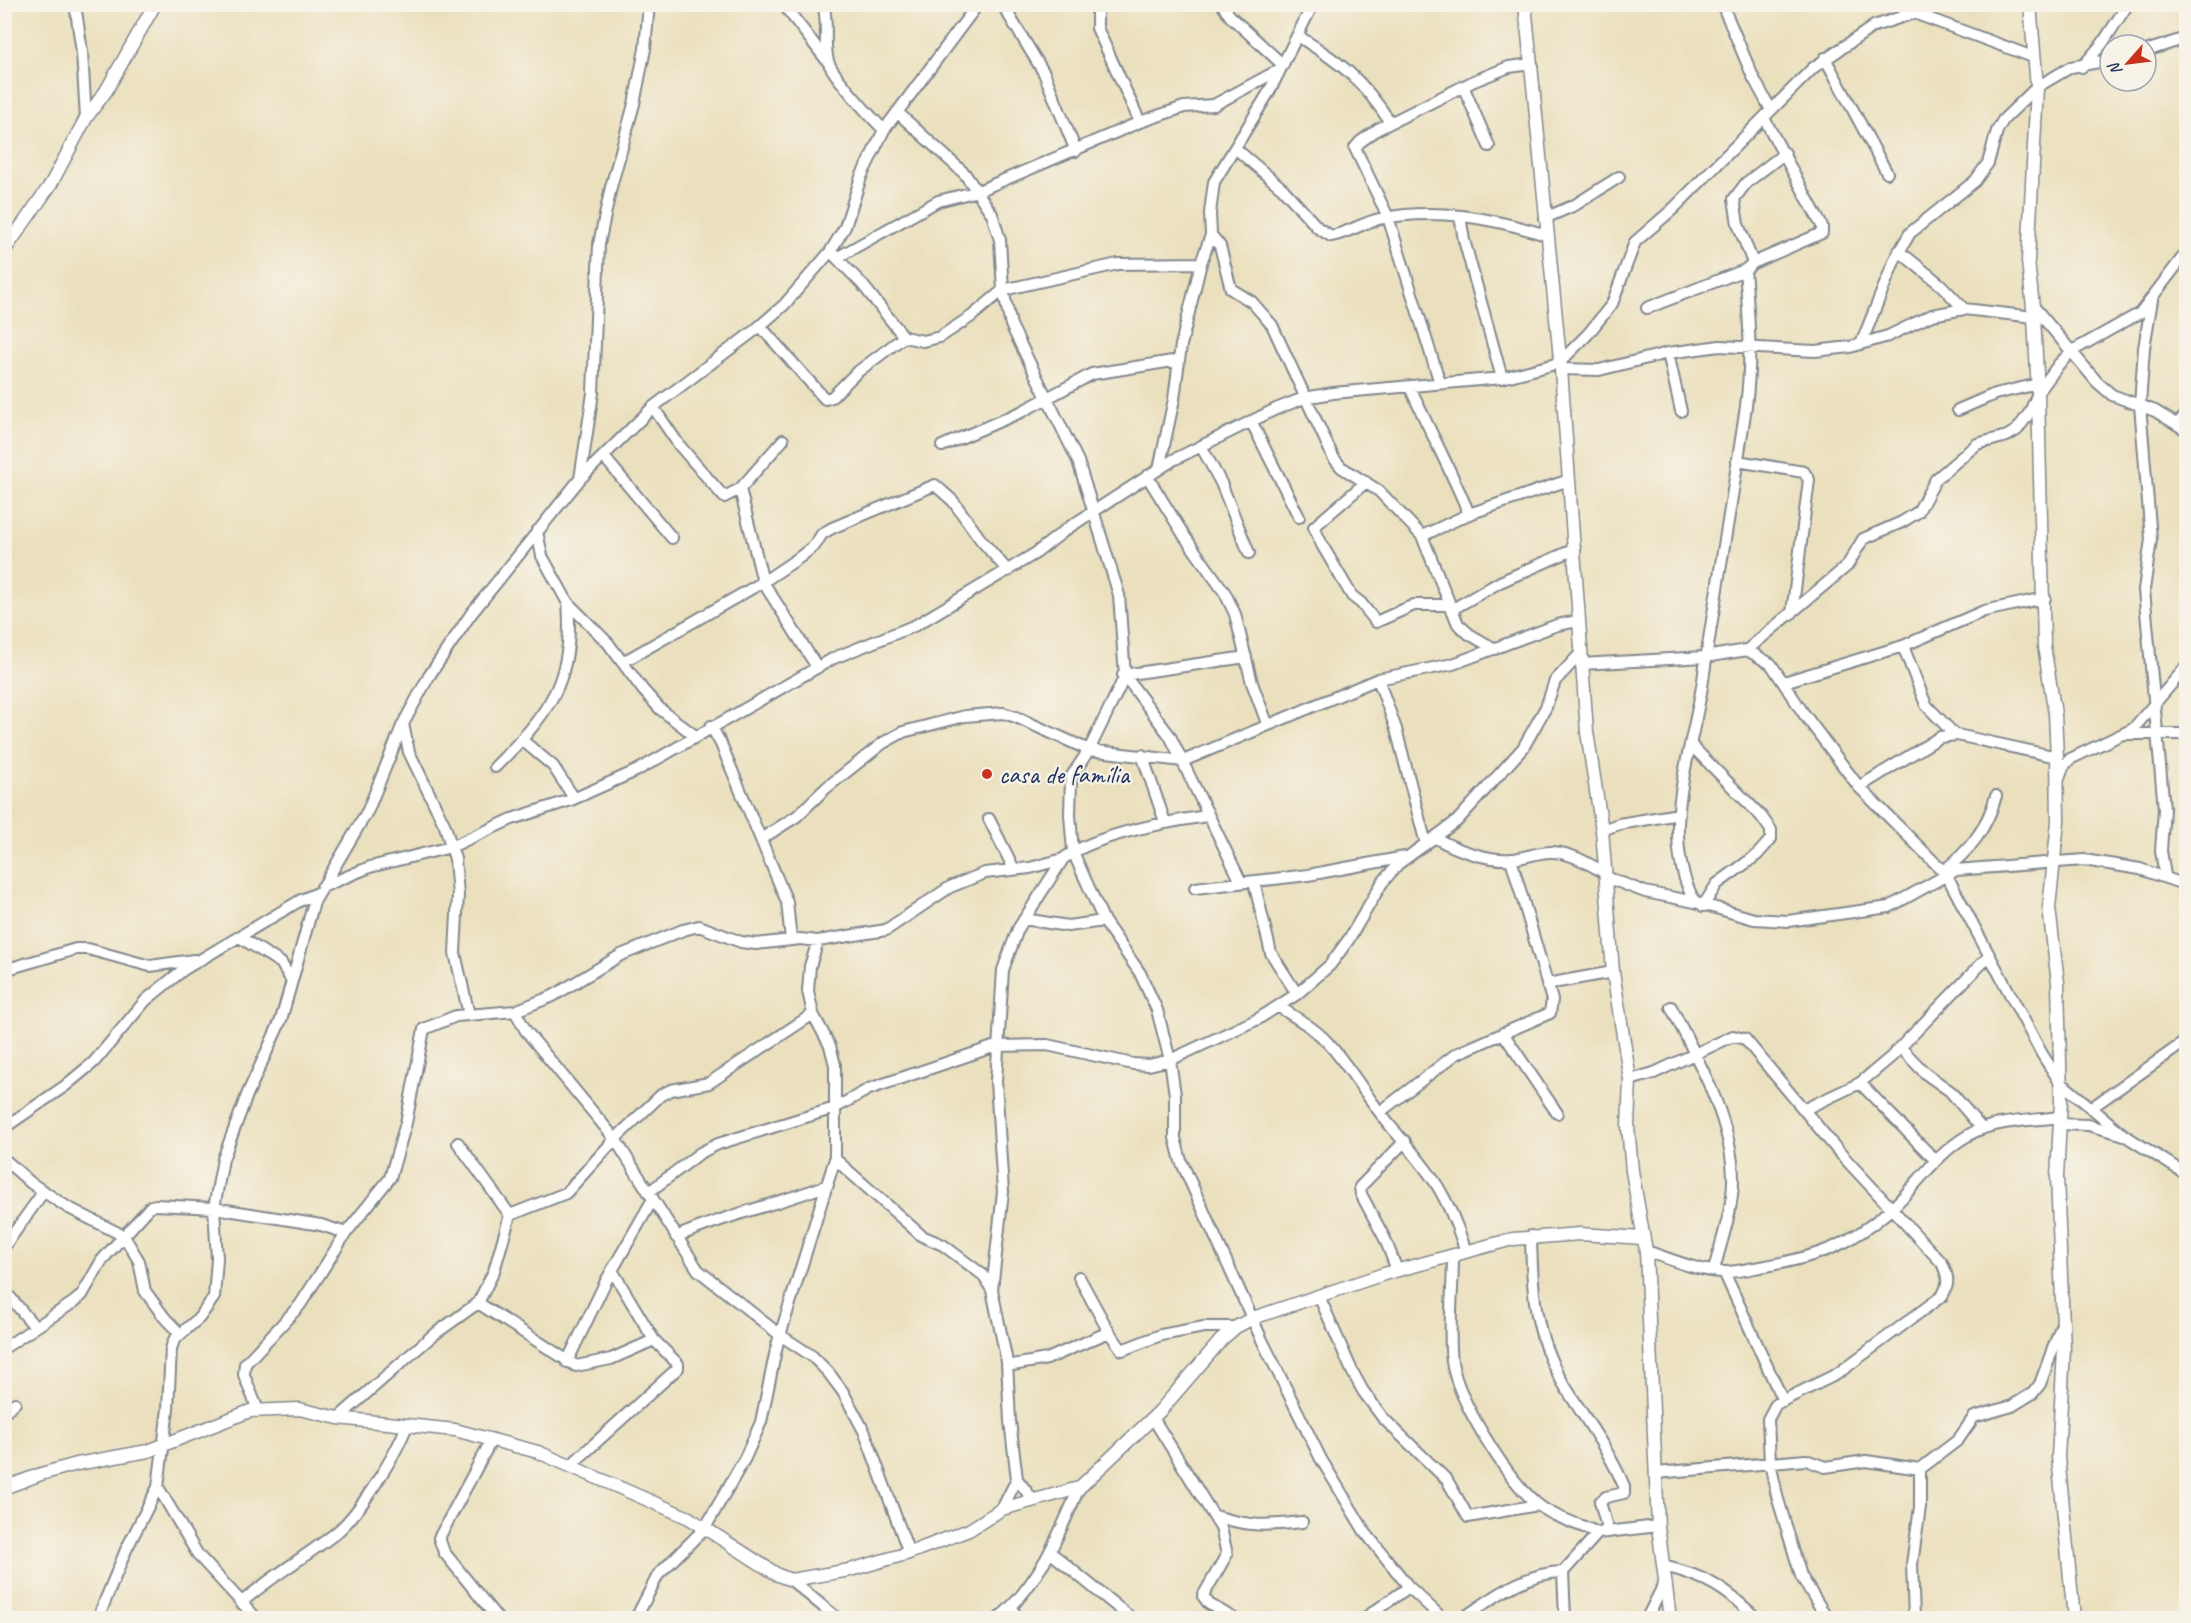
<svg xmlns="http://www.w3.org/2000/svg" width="2191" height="1623" font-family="Caveat,sans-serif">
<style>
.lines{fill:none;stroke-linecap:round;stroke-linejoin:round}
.minor-casing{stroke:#83888e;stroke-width:14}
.tertiary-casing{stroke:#83888e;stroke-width:15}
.minor{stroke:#fff;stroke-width:10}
.tertiary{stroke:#fff;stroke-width:12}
.poi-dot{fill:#c8321e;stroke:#f7f3e8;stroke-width:2}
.labels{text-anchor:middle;stroke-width:4.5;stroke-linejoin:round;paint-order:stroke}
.poi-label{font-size:26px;fill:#1b2f5e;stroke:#f7f3e8;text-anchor:start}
</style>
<rect width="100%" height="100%" fill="#f7f3e8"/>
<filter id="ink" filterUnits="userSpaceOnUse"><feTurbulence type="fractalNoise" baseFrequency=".0167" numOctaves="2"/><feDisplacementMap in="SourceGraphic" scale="12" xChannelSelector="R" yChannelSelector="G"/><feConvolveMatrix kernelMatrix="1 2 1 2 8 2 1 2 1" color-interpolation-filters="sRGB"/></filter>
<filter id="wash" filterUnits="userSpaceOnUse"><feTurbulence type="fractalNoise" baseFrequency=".008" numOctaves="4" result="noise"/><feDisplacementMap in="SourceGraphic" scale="24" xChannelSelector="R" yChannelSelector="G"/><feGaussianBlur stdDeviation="1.35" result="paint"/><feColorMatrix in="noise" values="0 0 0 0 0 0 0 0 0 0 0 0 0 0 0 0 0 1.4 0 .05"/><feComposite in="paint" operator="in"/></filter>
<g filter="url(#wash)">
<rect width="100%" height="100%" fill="#ebe0be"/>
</g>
<g filter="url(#ink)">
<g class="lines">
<defs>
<path id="minor" d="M75 4 82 52 86 118
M783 4 828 62
M823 4C829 23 823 42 828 61 832 75 872 118 884 130
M1002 4 1044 73 1076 151
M1093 4 1097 10V28L1140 122
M1222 4 1230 16 1283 65
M1722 4 1753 77 1771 110
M1898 4 1914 13
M1923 16 1934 4
M1298 36C1341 63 1362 79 1390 122
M2146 51 2186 38
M1825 58 1887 173
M2082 67 2102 44 2128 4
M1463 86 1489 146
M897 112 965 174 992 214 1000 240 1003 290 1011 325 1078 461 1119 595 1125 676 1089 750 1071 777 1070 815 1073 852 1104 921 1140 973 1157 1010 1170 1060 1175 1095V1138L1181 1161 1261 1338 1321 1459 1365 1532 1409 1587 1442 1618
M1235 148 1283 189 1318 228 1331 236C1348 233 1362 223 1379 219 1435 207 1492 218 1546 235
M1460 216 1464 240 1502 378
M1545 218 1575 205 1619 177
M1211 235 1220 246 1231 289 1252 302 1272 325 1333 457 1341 467 1379 491 1422 536 1458 624 1469 634 1495 649
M1899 251 1941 285 1964 309
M832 253 862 284 904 337 923 341 940 337 972 316 1003 290 1118 264 1201 263
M838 257 938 201 978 191 1140 122 1184 107 1214 105 1277 71
M1753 263 1738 224 1734 199 1746 183 1785 153
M2152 300 2144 348 2140 405 2151 539 2144 590 2164 809 2161 851 2165 875
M2034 307 2097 382 2112 395 2155 411 2186 430
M1647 308 1745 270 1753 263 1822 233V226L1764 118
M760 326 825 399 832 397 856 373 904 337
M1861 344 1895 259 1910 233 1975 181 1988 163 1997 131 2003 120 2037 87 2071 67 2110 60
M1668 353 1681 411
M1561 369 1599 370 1668 353 1720 346 1815 351 1850 347 1888 336 1932 315 1964 309 2034 317
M1440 383 1388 217 1355 148 1360 142 1378 129 1474 81 1509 67 1532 64
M1410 387C1429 430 1451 470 1469 514
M653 407 679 445 724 497 740 489 783 440
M1958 410 1995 394 2038 384
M1251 421 1299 517
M2177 424 2186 415
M942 446 1021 412 1092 374 1179 360
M1201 446 1221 483 1249 553
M604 457 672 538
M1737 461 1804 472 1809 480 1792 613
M1159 469 1174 399 1181 345 1201 263 1211 235 1210 213 1214 182 1269 92 1313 4
M1147 476 1185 537 1225 593 1235 614 1252 683 1267 723
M580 479 593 393 599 244 611 187 634 104 645 49 649 4
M1366 482 1314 527 1322 545 1352 596 1361 603 1376 622 1414 605H1449
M740 489 763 582 817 667
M537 531 542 556 568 603 608 643 643 690 660 709 694 735
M1422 536 1469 514 1569 480
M1451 610 1500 582 1575 549
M1903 646 1926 705 1955 735
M1747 650 1847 566 1863 539 1902 522 1918 512 1936 479 1977 444 2007 436 2017 430 2030 412 2038 393 2059 364 2072 351 2140 313 2186 253
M623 662 763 582 800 557 815 545 822 534 832 528 935 485 953 501 981 540 1008 571
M1581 664 1705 657 1747 650 1771 664 1804 714 1859 787 1946 874 2042 1054 2060 1082 2124 1135 2186 1174
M1123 675 1246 657
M1125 676 1170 736 1241 882
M1378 679 1396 729 1426 844
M1784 682 1903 646 1984 611 2045 598
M403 724 409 752 445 826 455 859 458 895 455 953 469 1015
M711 726 721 744 787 902 791 940
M2125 734H2186
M522 740 553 766 574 798
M1691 745 1761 816 1771 830V839L1757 855 1717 884 1703 906
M1142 755 1165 822
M495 767C548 714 575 681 568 603
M2059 778 2063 767 2070 759 2133 729 2186 667
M1859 787 1940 737 1957 735 2057 757
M989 819 1014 869
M1602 830 1619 824 1679 814
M1436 838C1456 850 1488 861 1512 859 1526 858 1539 851 1553 852 1572 853 1589 864 1605 873
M761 839 797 816 826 788 883 743 903 732 965 716 1003 713 1016 717 1089 750 1183 761 1378 679 1453 664 1557 625 1578 621
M1943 871C1970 851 1987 828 1996 796
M1606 877 1645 892 1695 902 1754 919 1788 921 1889 907 1956 870 2084 860 2140 869 2186 885
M1254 882 1271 953 1297 994
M322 887 370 867 451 847 512 819 571 800 636 771 834 658 916 625 1036 553 1068 528 1173 460 1276 409 1304 398 1333 393 1502 378 1559 363 1588 334 1612 304 1635 242 1673 209 1813 68 1874 26 1914 13 2033 57
M1195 888 1308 875 1405 857
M1695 902C1657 834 1693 751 1703 680 1716 588 1733 497 1746 406 1752 360 1749 316 1745 270
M1024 919 1068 926 1104 921
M241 938 281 963 292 981
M4 970 76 949H88L150 966 194 960
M1547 984 1613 972
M1278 1006C1296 1018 1315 1028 1329 1044 1352 1070 1370 1102 1392 1128 1432 1174 1447 1193 1466 1252
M1671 1007C1697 1058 1733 1121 1733 1180 1733 1209 1721 1242 1714 1270
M515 1011 526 1031 615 1139 698 1270 780 1335 812 1356 828 1372 843 1392 865 1433 909 1553
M1503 1033 1557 1113
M1900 1047 1926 1074 1950 1091 1982 1129
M1630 1080 1654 1073 1733 1036 1745 1039 1839 1152 1942 1263C1948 1276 1950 1284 1942 1296L1837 1374 1776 1404 1768 1419 1770 1462 1777 1496 1801 1576 1827 1618
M1860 1083 1936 1161
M2091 1108 2186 1041
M1805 1109 1860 1083 1891 1057 1989 956
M1380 1112 1456 1054 1550 1013 1552 1000 1511 859
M2059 1124 2088 1125 2121 1134
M4 1128 65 1086 94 1062 146 1000 183 970 301 900 320 892
M458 1143 510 1215
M4 1159 31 1183 67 1207 124 1236 139 1261 145 1291 164 1317 180 1334
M835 1159 922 1236 943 1245 983 1275 992 1290 1007 1362 1010 1421 1017 1479 1033 1500
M649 1192 700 1153 718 1144 835 1108 869 1089 996 1046 1047 1045 1133 1064 1149 1065 1170 1060 1258 1019 1297 994 1330 965 1349 939 1382 883 1398 864 1457 821 1523 748 1546 707 1555 681 1580 654
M1531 1236C1532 1289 1534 1336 1563 1383 1584 1418 1608 1448 1624 1486V1493L1606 1497 1600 1502 1608 1531
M676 1237C725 1215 778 1204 828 1185
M4 1247 44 1191
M1646 1251C1671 1259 1699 1272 1725 1272 1738 1272 1753 1268 1766 1266 1819 1256 1850 1246 1892 1208 1917 1185 1936 1154 1967 1136 1992 1120 2031 1121 2060 1117
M1453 1257C1453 1291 1448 1328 1452 1362 1458 1401 1506 1477 1536 1503 1552 1517 1579 1524 1598 1533
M1397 1270 1385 1239 1361 1194 1360 1187 1405 1141
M1724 1272 1783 1401
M1079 1277 1109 1332 1122 1350 1161 1335 1204 1327H1236
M4 1290 35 1327
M992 1290 1003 1192 996 1081 1003 970 1018 929 1063 859C1096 834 1166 822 1207 816
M1319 1296 1352 1371 1363 1391 1383 1418 1447 1480 1468 1517 1538 1505
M478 1303 576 1366 611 1359 654 1340
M4 1348 74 1302 82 1295 102 1260 151 1206 156 1205 214 1208 321 1225 346 1233
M567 1362 606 1281 653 1199
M1007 1366 1047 1359 1109 1332
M258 1410 244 1375 245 1364 300 1305 346 1233 390 1178 406 1123 424 1029 456 1016 515 1011 553 996 621 955 683 930 699 926 741 942 756 944 800 939 818 941 886 930 950 887 985 873 1030 868 1063 859
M4 1412 15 1403
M338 1418 432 1336 478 1303 494 1271 510 1215 566 1193 615 1139 661 1095 671 1090 709 1083 813 1014
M1153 1418 1221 1528 1227 1554 1203 1596 1209 1604 1233 1618
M492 1439 439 1538 444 1552 497 1618
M571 1465 678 1368V1364L654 1340 612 1270
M1656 1473 1806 1460 1825 1467 1866 1461 1920 1469 1958 1440 1974 1417 2012 1406 2033 1393 2040 1384 2062 1324
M158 1487 198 1555 256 1618
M1002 1509 1017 1479
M1215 1516C1251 1527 1265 1526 1302 1522
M1050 1552 1131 1618
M1663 1566C1706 1576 1725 1588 1756 1618
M791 1580 837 1618
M241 1603C271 1576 306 1557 337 1532 360 1513 397 1453 407 1425
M1012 1606 1016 1618
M98 1618 126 1550 158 1487 168 1409 171 1349 174 1340 200 1317 214 1297 217 1259 214 1208 223 1159 247 1095 281 1020 314 902 368 810 403 724 429 676 471 614 580 479 653 407 754 331 784 305 830 252 845 227 861 177 884 130 978 4
M636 1618 658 1575 705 1528 745 1458 761 1422 777 1345 835 1159V1065L830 1046 813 1014 808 991 810 966 818 941
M999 1618C1039 1584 1059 1535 1079 1488
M1365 1618 1409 1587
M1463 1618C1493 1598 1526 1572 1563 1572
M1565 1618 1563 1572 1598 1533 1658 1526
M1647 1618 1664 1584
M1914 1618 1912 1564 1920 1507V1469
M2184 1618 2186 1617"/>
<path id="tertiary" d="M1525 4 1561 369 1587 732 1602 830 1613 972 1630 1080 1628 1126 1632 1171 1646 1251 1658 1526 1670 1618
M2030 4 2037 87 2028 261 2034 317 2038 393 2044 646 2055 714 2057 757 2058 821 2049 908 2058 983 2061 1101 2057 1177 2064 1350 2058 1457 2074 1618
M4 251 51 184 86 118 106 91 155 4
M4 1488 41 1474 77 1464 148 1451 250 1411 299 1409 338 1418 455 1430 538 1452 689 1518 778 1575 791 1580 850 1570 909 1553 969 1530 1002 1509 1079 1488 1160 1411 1222 1339 1236 1327 1253 1318 1384 1274 1513 1239 1580 1234 1643 1238"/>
</defs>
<use href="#minor" class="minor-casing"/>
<use href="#tertiary" class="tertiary-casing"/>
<use href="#minor" class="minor"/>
<use href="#tertiary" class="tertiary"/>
</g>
</g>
<circle class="poi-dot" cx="987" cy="774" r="6"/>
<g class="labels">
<g class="poi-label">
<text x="999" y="783">casa de família</text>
</g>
</g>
<rect width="2191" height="1623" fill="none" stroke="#f7f3e8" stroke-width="24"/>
<g transform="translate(2128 63) rotate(242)"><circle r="28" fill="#f7f3e8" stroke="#9fa5b1" stroke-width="1.5"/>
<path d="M0-4.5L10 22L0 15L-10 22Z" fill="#c8321e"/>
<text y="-9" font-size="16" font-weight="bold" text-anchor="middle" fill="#1b2f5e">N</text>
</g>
</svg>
